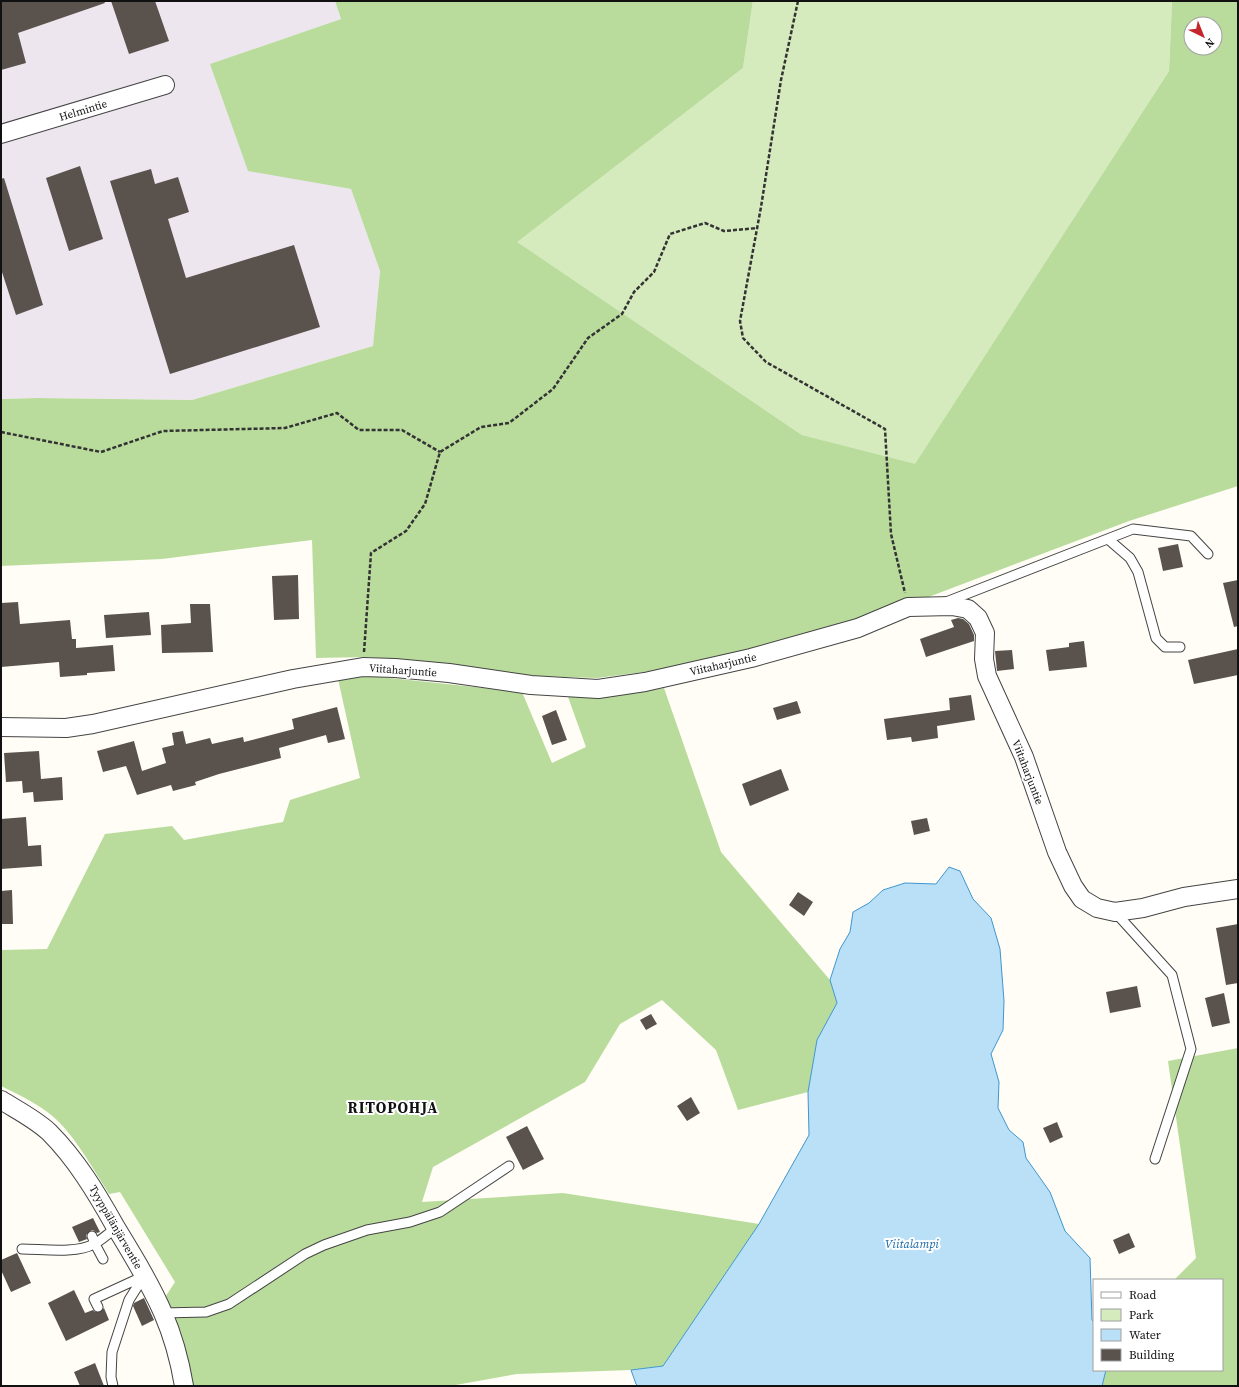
<svg xmlns="http://www.w3.org/2000/svg" width="1239" height="1387" font-family="'Source Serif 4',serif">
<style>
.industrial{fill:#eee6ef}
.green{fill:#d5ebbd}
.forest{fill:#b9dc9c;fill-rule:evenodd}
.water{fill:#b9e0f7;stroke:#3f96cf}
.building{fill:#5a524d}
.lines{fill:none;stroke-linecap:round;stroke-linejoin:round}
.service-casing{stroke:#444;stroke-width:11}
.minor-casing{stroke:#444;stroke-width:20}
.path{stroke:#333;stroke-width:2.5;stroke-dasharray:4 2;stroke-linecap:butt}
.service{stroke:#fff;stroke-width:9}
.minor{stroke:#fff;stroke-width:18}
.labels{text-anchor:middle;stroke-width:4;stroke-linejoin:round;paint-order:stroke}
.street-label{font-size:11px;fill:#111;stroke:#fff}
.water-label{font-size:12px;font-style:italic;fill:#1768a6;stroke:#fff}
.district-label{font-size:15px;font-weight:bold;letter-spacing:1px;fill:#111;stroke:#fff}
</style>
<rect width="100%" height="100%" fill="#fffdf5"/>
<path class="industrial" d="M1 1H335L341 19 211 64 248 170 351 189 380 271 373 346 192 400 37 398 1 399Z"/>
<path class="green" d="M753 1H1172L1169 71 915 465 802 435 516 242 743 68Z"/>
<path class="forest" d="M335 1H753L743 68 517 242 802 435 915 464 1169 71 1172 1H1238V486L1129 521 889 612 754 651 660 670 597 678 533 676 441 663 367 657 316 658 312 540 162 559 1 566V399L37 398 192 400 373 346 380 271 351 189 248 171 210 64 341 19ZM1191 24H1215V48H1191Z
M362 675 522 692 552 763 586 747 568 697H608L664 688 721 852 830 980 837 1003 817 1040 808 1092 738 1110 716 1050 662 1000 620 1024 585 1082 433 1167 422 1202 563 1193 759 1224 663 1366 631 1370 517 1374 450 1386H192L180 1330 164 1299 175 1282 120 1192 109 1194C93 1169 79 1143 59 1122 43 1106 21 1096 1 1086V950L47 949 105 834 172 826 184 840 283 822 290 800 360 778 338 679Z
M1238 1048V1386H1102L1106 1370H1222V1280H1174L1196 1258 1168 1061Z"/>
<path class="water" d="M949 867 960 871 973 899 991 918 1000 949 1004 1001 1003 1030 991 1054 999 1082 998 1108 1009 1130 1023 1142 1026 1158 1050 1192 1065 1231 1090 1258 1092 1320 1094 1322V1370H1106L1102 1386H638L636 1384 631 1370 663 1366 759 1224 809 1135 808 1092 817 1040 837 1003 830 980 840 949 850 932 853 912 869 903 883 890 905 883 936 884Z"/>
<path class="building" d="M1 1H104L105 3 18 33 26 63 1 70Z
M111 1H155L169 41 129 54Z
M80 166 103 239 69 251 46 178Z
M151 169 155 184 178 177 189 212 168 219 186 278 294 245 320 327 170 374 110 181Z
M4 178 43 305 16 315 1 269V179Z
M1178 544 1183 567 1163 571 1158 548Z
M298 575 299 619 274 620 272 576Z
M1238 580V626L1234 627 1223 583Z
M18 602 20 624 70 620 72 639H76V648L113 645 115 671 87 673V675L60 677 59 662 1 667V603Z
M190 604H210L213 652 162 653 161 625 191 623Z
M149 612 151 635 106 638 104 615Z
M958 618 963 619 969 624 974 635V641L926 657 920 639 954 627 951 620Z
M1084 641 1087 667 1049 671 1046 650 1069 647V643Z
M1238 649V675L1194 684 1188 660Z
M1012 650 1014 669 997 671 995 651Z
M971 695 975 720 937 726 938 738 912 742 911 737 887 740 884 719 950 710 949 698Z
M797 701 801 713 777 720 773 708Z
M337 707 345 739 328 743 326 735 279 748 281 758 219 774 195 782 196 785 173 791 171 785 137 795 126 766 103 772 97 751 134 741 142 771 166 763 162 748 174 745 172 733 183 731 186 744 210 738 212 744 243 737 244 742 294 729 292 719Z
M556 710 567 740 552 745 542 716Z
M39 751 41 779 62 777 63 800 34 802 33 792 23 793 22 781 6 782 4 753Z
M781 769 789 790 750 806 742 784Z
M26 817 28 846 41 845 42 866 1 869V819Z
M927 818 930 831 914 835 911 821Z
M12 890 13 924H1V891Z
M798 892 813 902 804 916 789 905Z
M1238 924V983L1226 985 1216 928Z
M1137 986 1141 1007 1110 1013 1106 992Z
M1224 993 1230 1023 1212 1027 1205 998Z
M651 1014 657 1024 646 1030 640 1020Z
M691 1097 700 1113 687 1121 677 1106Z
M1057 1122 1063 1137 1050 1143 1043 1128Z
M527 1126 544 1159 523 1170 506 1137Z
M93 1218 100 1232 97 1233 93 1230 90 1231 86 1235 87 1239 79 1242 72 1227Z
M1129 1233 1135 1247 1119 1254 1113 1240Z
M17 1253 31 1283 11 1292 1 1270V1260Z
M74 1290 85 1313 93 1310 95 1312H100L104 1308 109 1320 66 1341 48 1303Z
M144 1298 154 1320 142 1326 133 1306 134 1303Z
M95 1363 104 1386H80L74 1372Z"/>
<g class="lines">
<defs>
<path id="service" d="M1108 539 1130 558 1138 572 1156 638 1165 647H1180
M946 602 1133 529 1191 536 1208 554
M1115 912 1172 975 1191 1049 1155 1159
M92 1236 95 1244 103 1259
M22 1249C42 1249 76 1254 94 1244 102 1240 108 1233 117 1228
M98 1307 94 1299 144 1276
M163 1313 206 1312 229 1304 305 1254 324 1245 367 1230 410 1222 440 1212 509 1166
M113 1386 111 1377 112 1352 129 1300 144 1276"/>
<path id="minor" d="M1 134 165 85
M1 727 66 728 93 724 293 679 363 667 395 668 449 673 531 685 598 689 645 682 751 658 858 628 908 607 952 606 968 609 978 618 985 633 984 659 987 676 1024 757 1057 852 1073 886 1082 899 1097 908 1115 912 1143 908 1184 897 1238 889
M1 1100C17 1110 35 1119 49 1132 76 1159 96 1192 115 1226 132 1254 150 1283 163 1313 173 1336 180 1362 184 1386"/>
</defs>
<use href="#service" class="service-casing"/>
<use href="#minor" class="minor-casing"/>
<path class="path" d="M798 1 781 80 761 207 740 321 743 338 766 362 885 429 891 534 905 593
M1 432 101 452 163 431 285 428 337 413 359 430H402L440 452
M364 652 371 553 406 531 425 504 440 452 481 427 509 423 553 389 588 338 622 314 634 292 654 272 670 234 705 223 724 231 758 228"/>
<use href="#service" class="service"/>
<use href="#minor" class="minor"/>
</g>
<g class="labels">
<g class="street-label">
<text transform="translate(83 110) rotate(-17)" y="4">Helmintie</text>
<text transform="translate(723 664) rotate(-13)" y="4">Viitaharjuntie</text>
<text transform="translate(403 670) rotate(4)" y="4">Viitaharjuntie</text>
<text transform="translate(1028 772) rotate(69)" y="4">Viitaharjuntie</text>
<text transform="translate(116 1227) rotate(60)" y="4">Tyyppälänjärventie</text>
</g>
<g class="water-label">
<text x="912" y="1248">Viitalampi</text>
</g>
<g class="district-label">
<text x="393" y="1113">RITOPOHJA</text>
</g>
</g>
<rect width="1239" height="1387" fill="none" stroke="#111111" stroke-width="4"/>
<rect x="1093" y="1279" width="130" height="92" fill="#ffffff" stroke="#a0a0a0"/>
<rect x="1101" y="1292" width="20" height="6" fill="#ffffff" stroke="#a0a0a0"/>
<text x="1129" y="1299" font-size="12" fill="#111111">Road</text>
<rect x="1101" y="1309" width="20" height="12" fill="#d5ebbd" stroke="#a0a0a0"/>
<text x="1129" y="1319" font-size="12" fill="#111111">Park</text>
<rect x="1101" y="1329" width="20" height="12" fill="#b9e0f7" stroke="#a0a0a0"/>
<text x="1129" y="1339" font-size="12" fill="#111111">Water</text>
<rect x="1101" y="1349" width="20" height="12" fill="#5a524d" stroke="#a0a0a0"/>
<text x="1129" y="1359" font-size="12" fill="#111111">Building</text>
<g transform="translate(1203 36) rotate(137)"><circle r="19" fill="#ffffff" stroke="#a0a0a0"/>
<path d="M0-3L7 15L0 10L-7 15Z" fill="#c4262e"/>
<text y="-6" font-size="11" font-weight="bold" text-anchor="middle" fill="#111111">N</text>
</g>
</svg>
